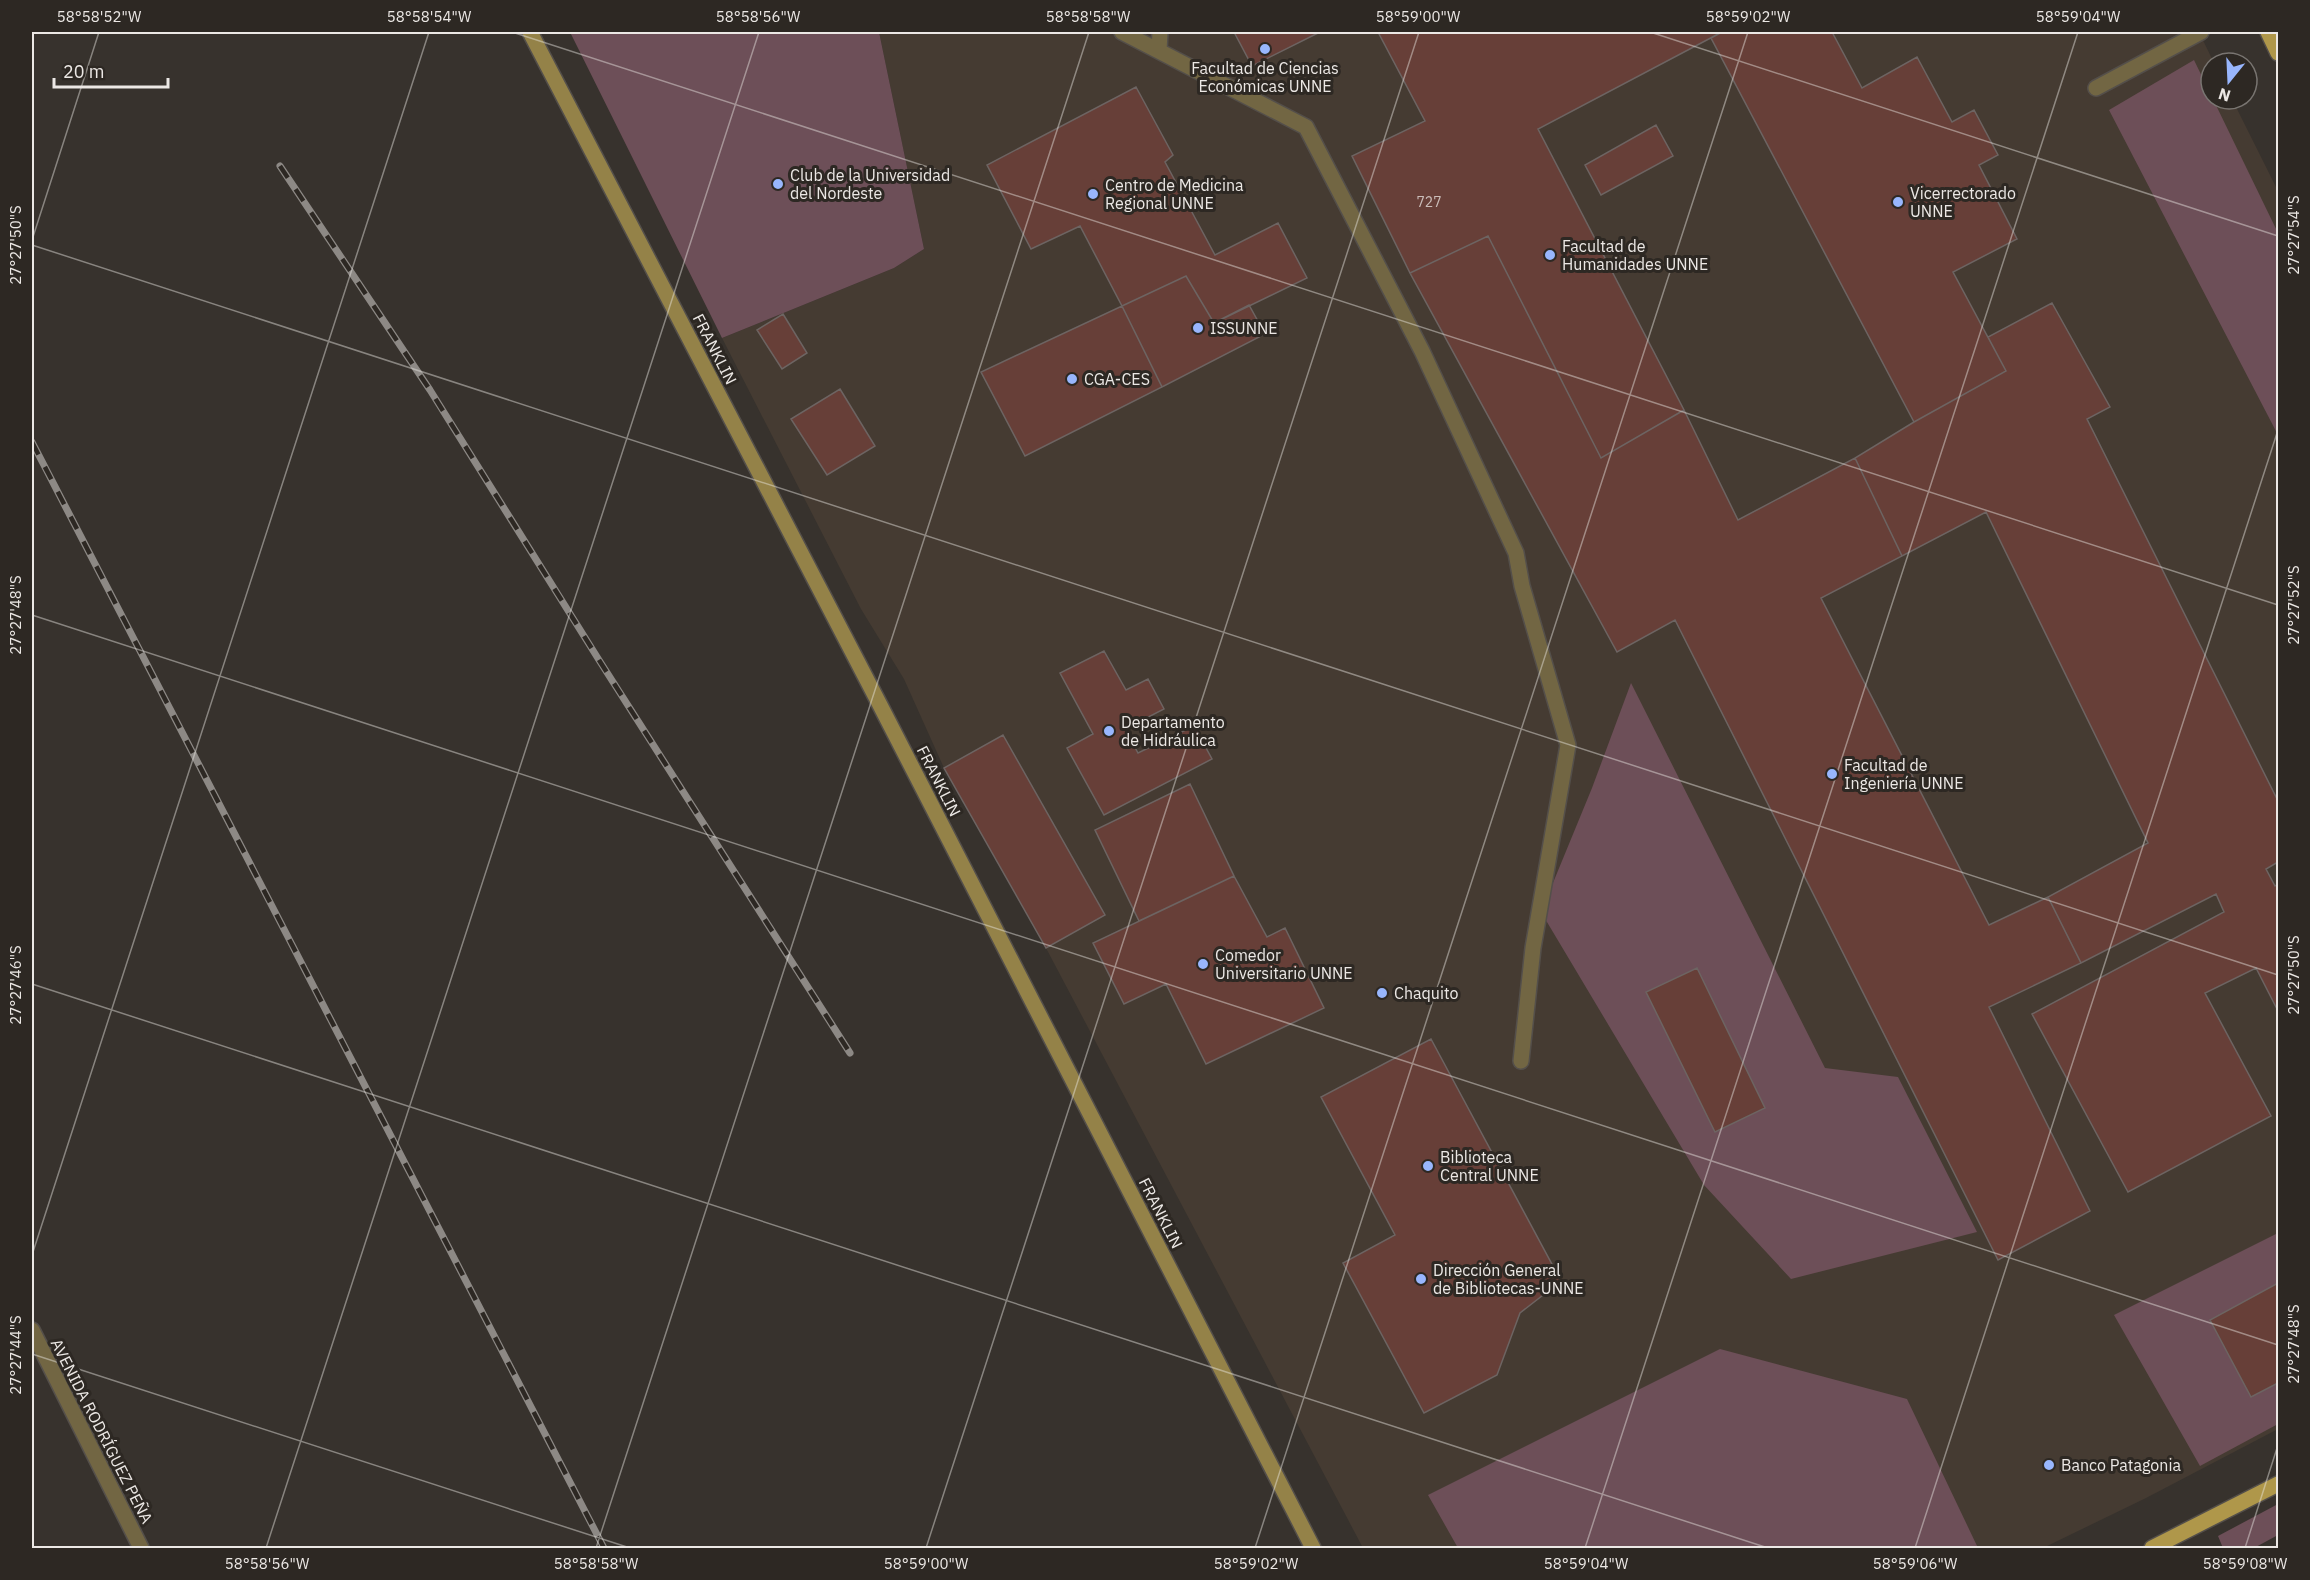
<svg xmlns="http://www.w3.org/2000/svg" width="2310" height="1580" font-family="'IBM Plex Sans',sans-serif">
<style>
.built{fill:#453b32}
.green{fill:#6d4f58}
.building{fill:#673f38;stroke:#6d6462;stroke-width:1.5}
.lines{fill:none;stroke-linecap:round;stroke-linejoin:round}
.lane-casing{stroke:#544f4a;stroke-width:18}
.street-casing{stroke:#544f4a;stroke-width:18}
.secondary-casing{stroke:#544f4a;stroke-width:18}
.primary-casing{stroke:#544f4a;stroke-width:18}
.lane{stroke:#726643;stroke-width:15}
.street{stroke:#726643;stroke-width:15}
.secondary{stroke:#948248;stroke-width:15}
.primary{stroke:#af974a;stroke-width:15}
.rail-casing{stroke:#8d8985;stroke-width:7}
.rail{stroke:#2d2823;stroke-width:4.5;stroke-dasharray:14;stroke-linecap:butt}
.ticks{fill:none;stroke:#ece8e5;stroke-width:1.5;stroke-opacity:0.45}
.poi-dot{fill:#98b6fd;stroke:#2d2823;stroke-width:2}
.labels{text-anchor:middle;stroke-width:6;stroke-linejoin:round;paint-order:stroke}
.number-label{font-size:14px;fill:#cbbeba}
.poi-label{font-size:16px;fill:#ece8e5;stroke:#2d2823;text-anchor:start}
.street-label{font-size:16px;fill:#ece8e5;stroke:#2d2823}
.neatline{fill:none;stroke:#ece8e5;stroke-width:2}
.ticks-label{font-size:15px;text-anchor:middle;fill:#ece8e5}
</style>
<rect width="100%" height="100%" fill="#37322d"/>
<path class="built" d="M879 32H2199L2214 63H2211V99H2232L2278 191V1429L2146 1498 2043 1548H1363L1046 948 944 768 904 679 861 609 722 338 894 268 924 249Z"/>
<path class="green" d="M570 32H879L924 249 894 268 722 338Z
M2194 60 2211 95V99H2213L2278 233V435L2109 110Z
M1631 683 1825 1068 1898 1077 1977 1232 1791 1279 1704 1185 1541 912 1592 788Z
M2278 1233V1424L2200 1466 2114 1315Z
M1720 1349 1907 1399 1978 1548H1458L1428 1495Z
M2278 1504V1535L2254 1548H2223L2218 1536Z"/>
<path class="building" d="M1234 32H1320L1252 66Z
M1378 32H1722L1538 129 1684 410 1601 458 1488 236 1410 273 1352 156 1425 121Z
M1722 32H1832L1862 88 1917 57 1952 122 1974 110 1998 155 1979 165 2017 239 1953 272 2006 371 1914 422 1711 38Z
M1136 87 1173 155 1165 162 1215 255 1278 223 1307 278 1214 323 1186 276 1122 306 1080 226 1031 249 987 165Z
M1656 125 1673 156 1601 195 1585 165Z
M1488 236 1601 458 1684 410 1738 520 1855 458 1902 556 1821 598 1989 925 2048 897 2081 963 1989 1007 2090 1211 1998 1260 1675 620 1617 652 1410 273Z
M1186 276 1214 323 1249 305 1265 334 1162 387 1122 306Z
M2052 303 2110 407 2087 419 2278 801V862L2266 869 2275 886 2278 884V1011L2256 968 2205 993 2271 1116 2128 1192 2032 1014 2224 912 2216 894 2081 963 2048 897 2148 843 1986 512 1902 556 1855 458 1914 422 2006 371 1988 337Z
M1122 306 1162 387 1025 456 981 372Z
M783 314 807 353 782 369 757 330Z
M840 389 875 446 827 475 791 419Z
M1104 651 1126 690 1148 679 1164 709 1125 729 1138 753 1194 726 1212 759 1104 815 1067 748 1093 734 1060 673Z
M1003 735 1105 915 1046 948 944 768Z
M1190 784 1234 876 1139 921 1095 830Z
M1234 876 1267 937 1285 928 1324 1008 1206 1064 1166 984 1124 1004 1093 943Z
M1697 968 1765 1108 1715 1132 1646 992Z
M1431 1039 1561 1281 1520 1313 1497 1375 1424 1413 1343 1263 1395 1235 1321 1097Z
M2278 1283V1383L2251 1397 2210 1320Z"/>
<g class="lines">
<defs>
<path id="lane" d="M1122 32 1306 127 1422 351 1516 553 1522 586 1568 745 1533 948 1521 1061
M1159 51 1160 32
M2096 88 2201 32"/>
<path id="street" d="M32 1330 141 1548"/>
<path id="secondary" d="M530 32 880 705 1313 1548"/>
<path id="primary" d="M2268 32 2278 53
M2152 1548 2278 1484"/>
</defs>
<use href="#lane" class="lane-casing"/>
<use href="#street" class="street-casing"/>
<use href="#secondary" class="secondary-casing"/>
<use href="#primary" class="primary-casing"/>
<use href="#lane" class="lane"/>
<use href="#street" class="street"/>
<use href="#secondary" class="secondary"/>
<use href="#primary" class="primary"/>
<defs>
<path id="rail" d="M280 166 430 390 599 660 850 1053
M32 442 604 1548"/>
</defs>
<use href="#rail" class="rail-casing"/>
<use href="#rail" class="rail"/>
</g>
<path class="ticks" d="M512 32 2278 605M1650 32 2278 236M32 240 99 32M32 245 2278 975M32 615 2278 1345M32 984 1768 1548M32 1255 429 32M32 1354 630 1548M266 1548 759 32M596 1548 1089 32M926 1548 1419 32M1255 1548 1748 32M1585 1548 2078 32M1915 1548 2278 430M2245 1548 2278 1445"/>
<g class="poi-dot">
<circle cx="1265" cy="49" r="6"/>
<circle cx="778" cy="184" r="6"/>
<circle cx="1093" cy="194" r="6"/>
<circle cx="1898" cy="202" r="6"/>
<circle cx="1550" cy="255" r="6"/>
<circle cx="1198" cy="328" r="6"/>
<circle cx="1072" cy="379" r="6"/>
<circle cx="1109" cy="731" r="6"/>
<circle cx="1832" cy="774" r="6"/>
<circle cx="1203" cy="964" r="6"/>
<circle cx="1382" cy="993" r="6"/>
<circle cx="1428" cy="1166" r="6"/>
<circle cx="1421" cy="1279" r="6"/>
<circle cx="2049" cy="1465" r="6"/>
</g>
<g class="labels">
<g class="number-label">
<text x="1429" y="207">727</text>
</g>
<g class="poi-label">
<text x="1265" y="74" text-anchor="middle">Facultad de Ciencias<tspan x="1265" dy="18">Económicas UNNE</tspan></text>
<text x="790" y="181">Club de la Universidad<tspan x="790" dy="18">del Nordeste</tspan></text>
<text x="1105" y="191">Centro de Medicina<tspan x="1105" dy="18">Regional UNNE</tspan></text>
<text x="1910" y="199">Vicerrectorado<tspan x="1910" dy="18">UNNE</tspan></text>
<text x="1562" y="252">Facultad de<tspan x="1562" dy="18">Humanidades UNNE</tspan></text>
<text x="1210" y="334">ISSUNNE</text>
<text x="1084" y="385">CGA-CES</text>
<text x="1121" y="728">Departamento<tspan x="1121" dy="18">de Hidráulica</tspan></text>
<text x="1844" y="771">Facultad de<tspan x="1844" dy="18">Ingeniería UNNE</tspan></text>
<text x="1215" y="961">Comedor<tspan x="1215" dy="18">Universitario UNNE</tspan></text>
<text x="1394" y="999">Chaquito</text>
<text x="1440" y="1163">Biblioteca<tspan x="1440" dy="18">Central UNNE</tspan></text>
<text x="1433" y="1276">Dirección General<tspan x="1433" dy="18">de Bibliotecas-UNNE</tspan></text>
<text x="2061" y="1471">Banco Patagonia</text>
</g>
<g class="street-label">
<text transform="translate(715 349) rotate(63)" y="6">FRANKLIN</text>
<text transform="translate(939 781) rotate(63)" y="6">FRANKLIN</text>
<text transform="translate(1161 1213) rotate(63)" y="6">FRANKLIN</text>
<text transform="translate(102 1431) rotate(63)" y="6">AVENIDA RODRÍGUEZ PEÑA</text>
</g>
</g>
<rect width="2310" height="1580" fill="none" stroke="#2d2823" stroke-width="66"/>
<g transform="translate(2229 81) rotate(198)"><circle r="28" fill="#2d2823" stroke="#797571" stroke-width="1.5"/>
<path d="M0-4.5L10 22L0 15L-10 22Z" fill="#98b6fd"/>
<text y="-9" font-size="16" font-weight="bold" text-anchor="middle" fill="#ece8e5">N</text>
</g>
<path d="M54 78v9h114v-9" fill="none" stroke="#ece8e5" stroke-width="3"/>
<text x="63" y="78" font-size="18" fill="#ece8e5" stroke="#2d2823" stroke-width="4.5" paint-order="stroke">20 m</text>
<rect x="33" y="33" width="2244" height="1514" class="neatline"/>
<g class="ticks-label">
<text x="99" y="22">58°58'52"W</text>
<text x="429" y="22">58°58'54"W</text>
<text x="758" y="22">58°58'56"W</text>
<text x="1088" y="22">58°58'58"W</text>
<text x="1418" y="22">58°59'00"W</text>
<text x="1748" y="22">58°59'02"W</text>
<text x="2078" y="22">58°59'04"W</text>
<text transform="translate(2294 235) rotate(-90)" y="5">27°27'54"S</text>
<text transform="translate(16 245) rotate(-90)" y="5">27°27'50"S</text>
<text transform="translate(2294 605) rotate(-90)" y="5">27°27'52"S</text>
<text transform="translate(16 615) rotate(-90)" y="5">27°27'48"S</text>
<text transform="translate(2294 975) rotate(-90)" y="5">27°27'50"S</text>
<text transform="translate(16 985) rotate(-90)" y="5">27°27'46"S</text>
<text transform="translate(2294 1344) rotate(-90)" y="5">27°27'48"S</text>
<text transform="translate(16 1355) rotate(-90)" y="5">27°27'44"S</text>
<text x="267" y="1569">58°58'56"W</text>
<text x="596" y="1569">58°58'58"W</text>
<text x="926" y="1569">58°59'00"W</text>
<text x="1256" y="1569">58°59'02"W</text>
<text x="1586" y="1569">58°59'04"W</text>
<text x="1915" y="1569">58°59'06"W</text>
<text x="2245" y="1569">58°59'08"W</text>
</g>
</svg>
